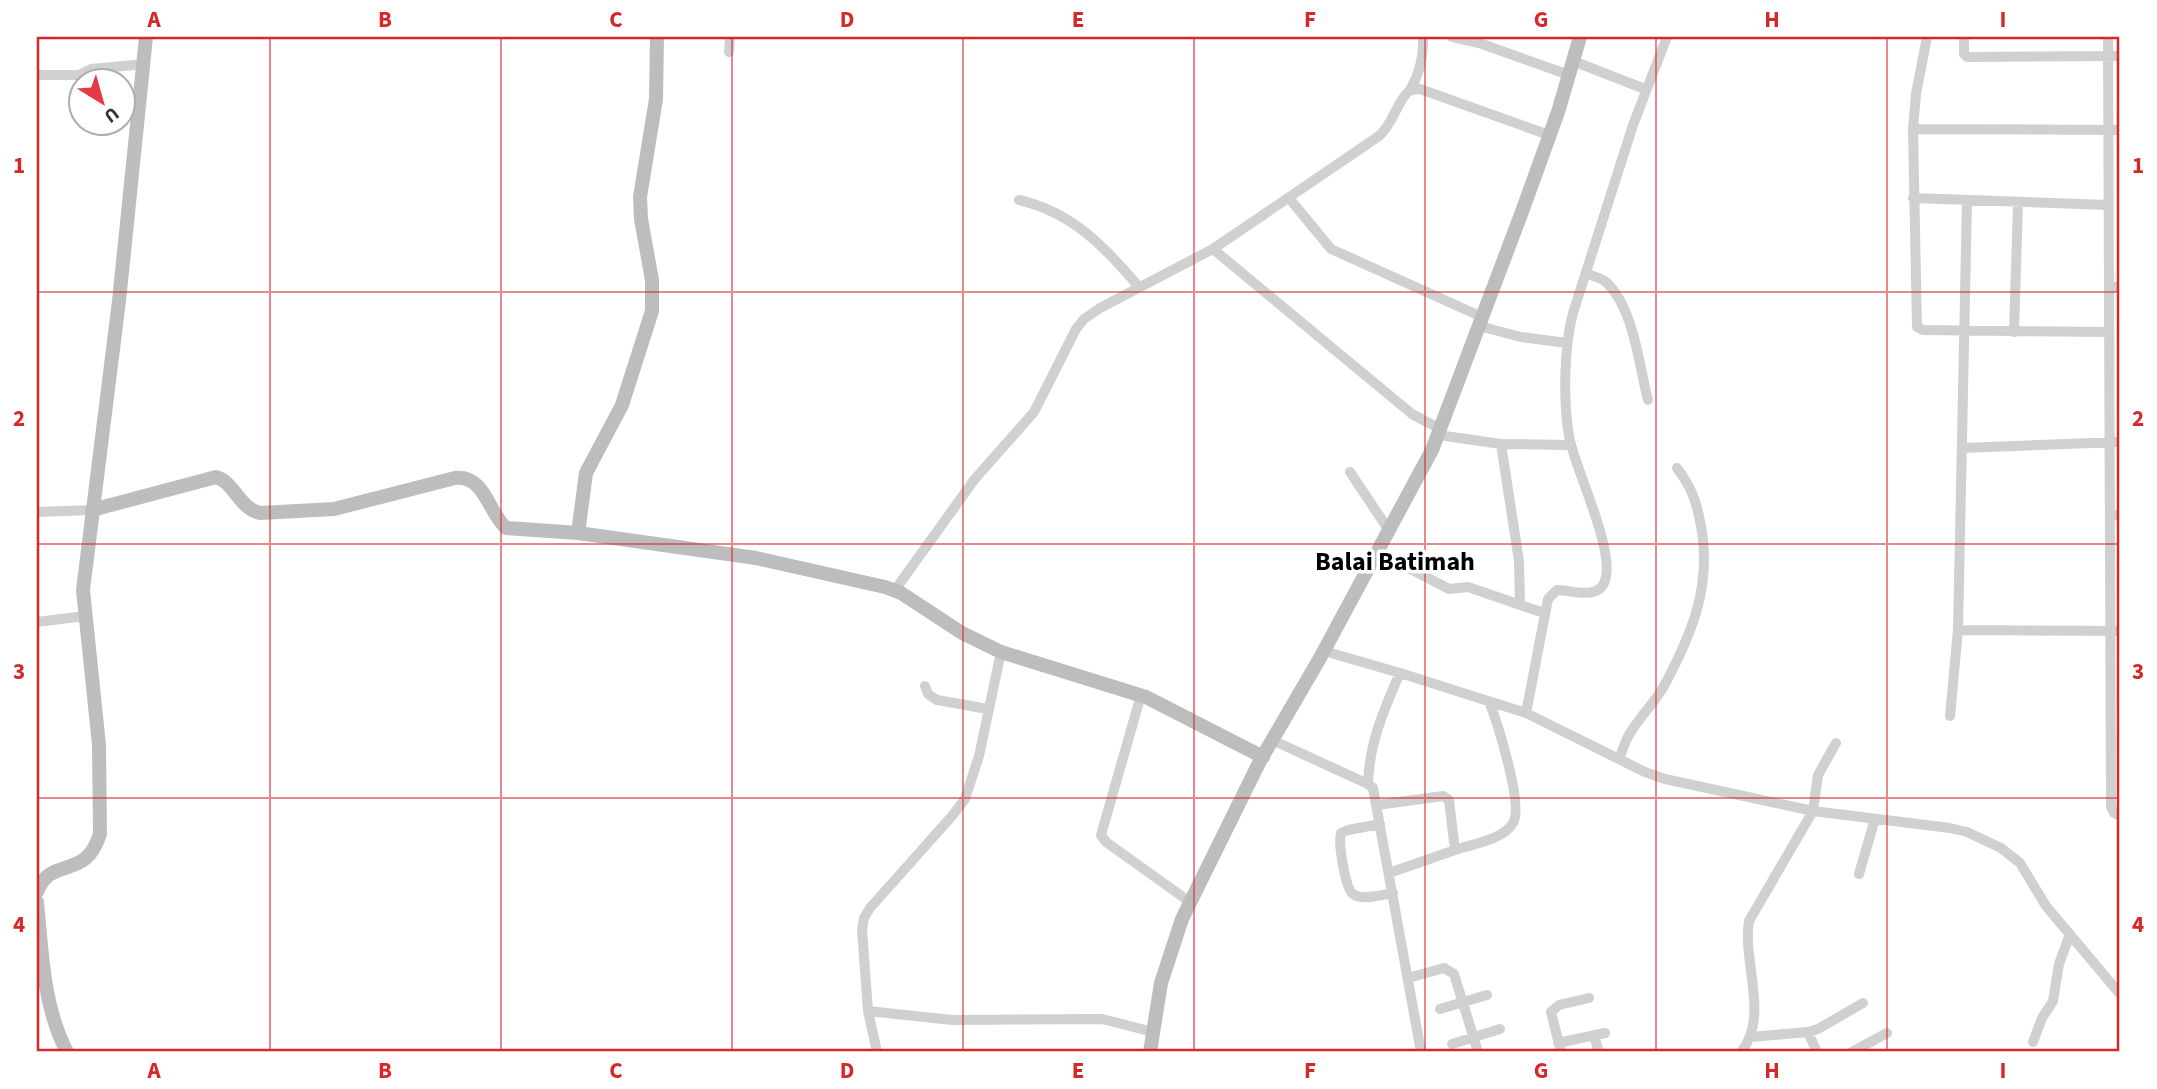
<svg xmlns="http://www.w3.org/2000/svg" width="2157" height="1089" font-family="'Source Sans 3',sans-serif">
<style>
.lines{fill:none;stroke-linecap:round;stroke-linejoin:round}
.street{stroke:#d0d0d0;stroke-width:10}
.secondary{stroke:#bdbdbd;stroke-width:14}
.grid{fill:none;stroke:#d62828;stroke-width:2;stroke-opacity:0.55}
.labels{text-anchor:middle;stroke-width:7;stroke-linejoin:round;paint-order:stroke}
.quarter-label{font-size:26px;font-weight:bold;fill:#000;stroke:#fff}
.neatline{fill:none;stroke:#d62828;stroke-width:2.5}
.grid-label{font-size:23px;text-anchor:middle;font-weight:bold;fill:#d62828}
</style>
<rect width="100%" height="100%" fill="#fff"/>
<g class="lines">
<path class="street" d="M1452 37 1482 44 1569 75
M1927 37 1916 94 1913 129 1917 327 1923 330 2109 332
M1964 37V54L1967 57 2120 56
M2108 37 2111 807 2114 813 2120 815
M729 52 730 37
M1573 61 1645 89
M37 75H79L91 69 145 64
M1410 90C1420 73 1424 56 1423 37
M1913 129 2120 130
M1289 198 1331 249 1482 317
M1913 198 2108 205
M1019 200C1072 212 1105 247 1139 287
M1213 249 1412 414 1440 429
M1586 273C1592 276 1601 278 1606 282 1634 308 1639 366 1648 400
M2109 287H2120
M1479 326 1521 337 1567 343
M2014 332 2018 203
M1438 435 1501 444 1570 445
M1501 444 1519 561 1520 604
M1962 448 2120 442
M1350 472 1390 532
M37 512 92 510
M2110 515H2120
M1378 552 1449 589 1468 587 1544 613
M895 590 974 480 1034 412 1076 329 1084 319 1100 308 1213 249 1379 136C1394 123 1396 102 1410 90L1420 89 1549 135
M37 622 85 616
M1958 630 2120 631
M1324 651 1400 673 1526 713 1645 772 1665 779 1813 811 1950 828 1967 832 2001 848 2020 863 2046 906 2120 994
M925 686 928 694 937 700 988 709
M1141 695 1101 835 1106 842 1190 902
M1526 713 1548 599 1557 590C1571 590 1594 599 1603 585 1620 558 1574 468 1569 436 1563 401 1564 346 1573 313L1633 125 1667 37
M1950 716 1958 630 1967 200
M1272 740 1368 784 1373 788 1421 1052
M1619 759C1623 749 1626 738 1632 730 1642 714 1655 702 1664 686 1693 632 1713 583 1700 521 1696 500 1690 485 1677 468
M1368 784C1369 744 1384 709 1400 673
M1377 805 1443 796 1449 800 1455 850 1389 873
M1380 824 1348 830 1341 833C1338 842 1345 888 1353 894 1362 901 1382 895 1393 893
M1455 850C1472 844 1503 840 1513 823 1524 806 1497 722 1489 701
M1859 874 1875 819
M1408 978 1444 968 1454 974 1478 1052
M1440 1009 1487 995
M868 1011 952 1020 1102 1019 1153 1032
M1808 1032 1817 1052
M1594 1036 1599 1052
M1751 1037 1808 1032 1818 1029 1863 1003
M2033 1042 2042 1018 2053 1001 2059 964 2070 934
M1558 1043 1605 1033
M1452 1044 1500 1029
M877 1052 868 1011 862 930 864 918 870 908 952 816 965 799 979 756 1001 652
M1561 1052 1551 1012 1559 1005 1589 998
M1741 1052C1770 1017 1742 961 1749 921L1813 811 1818 775 1836 743
M1852 1052 1887 1033"/>
<path class="secondary" d="M92 510 216 477C234 482 239 508 260 513L334 509 455 478C485 475 488 512 506 528L578 533 756 558 885 587 901 593 962 633 1001 652 1146 697 1263 757
M578 533 586 473 622 405 652 311V280L641 219 640 197 656 99 657 37
M37 892C48 864 67 873 86 858 93 852 97 843 100 834L99 745 83 590 119 301 146 37
M37 902C42 953 43 1006 67 1052
M1150 1052 1161 983 1182 919 1260 761 1320 658 1432 450 1523 209 1558 112 1580 37"/>
</g>
<path class="grid" d="M270 37V1052M501 37V1052M732 37V1052M963 37V1052M1194 37V1052M1425 37V1052M1656 37V1052M1887 37V1052M37 292H2120M37 544H2120M37 798H2120"/>
<g class="labels">
<g class="quarter-label">
<text x="1395" y="570">Balai Batimah</text>
</g>
</g>
<rect width="2157" height="1089" fill="none" stroke="#ffffff" stroke-width="77"/>
<g transform="translate(102 102) rotate(143)"><circle r="33" fill="#ffffff" stroke="#adadad" stroke-width="2"/>
<path d="M0-5L12 26L0 18L-12 26Z" fill="#e63946"/>
<text y="-10" font-size="19" font-weight="bold" text-anchor="middle" fill="#333333">U</text>
</g>
<rect x="38" y="38" width="2080" height="1012" class="neatline"/>
<g class="grid-label">
<text x="154" y="27">A</text>
<text x="385" y="27">B</text>
<text x="616" y="27">C</text>
<text x="847" y="27">D</text>
<text x="1078" y="27">E</text>
<text x="1310" y="27">F</text>
<text x="1541" y="27">G</text>
<text x="1772" y="27">H</text>
<text x="2003" y="27">I</text>
<text x="19" y="173">1</text>
<text x="2138" y="173">1</text>
<text x="19" y="426">2</text>
<text x="2138" y="426">2</text>
<text x="19" y="679">3</text>
<text x="2138" y="679">3</text>
<text x="19" y="932">4</text>
<text x="2138" y="932">4</text>
<text x="154" y="1078">A</text>
<text x="385" y="1078">B</text>
<text x="616" y="1078">C</text>
<text x="847" y="1078">D</text>
<text x="1078" y="1078">E</text>
<text x="1310" y="1078">F</text>
<text x="1541" y="1078">G</text>
<text x="1772" y="1078">H</text>
<text x="2003" y="1078">I</text>
</g>
</svg>
